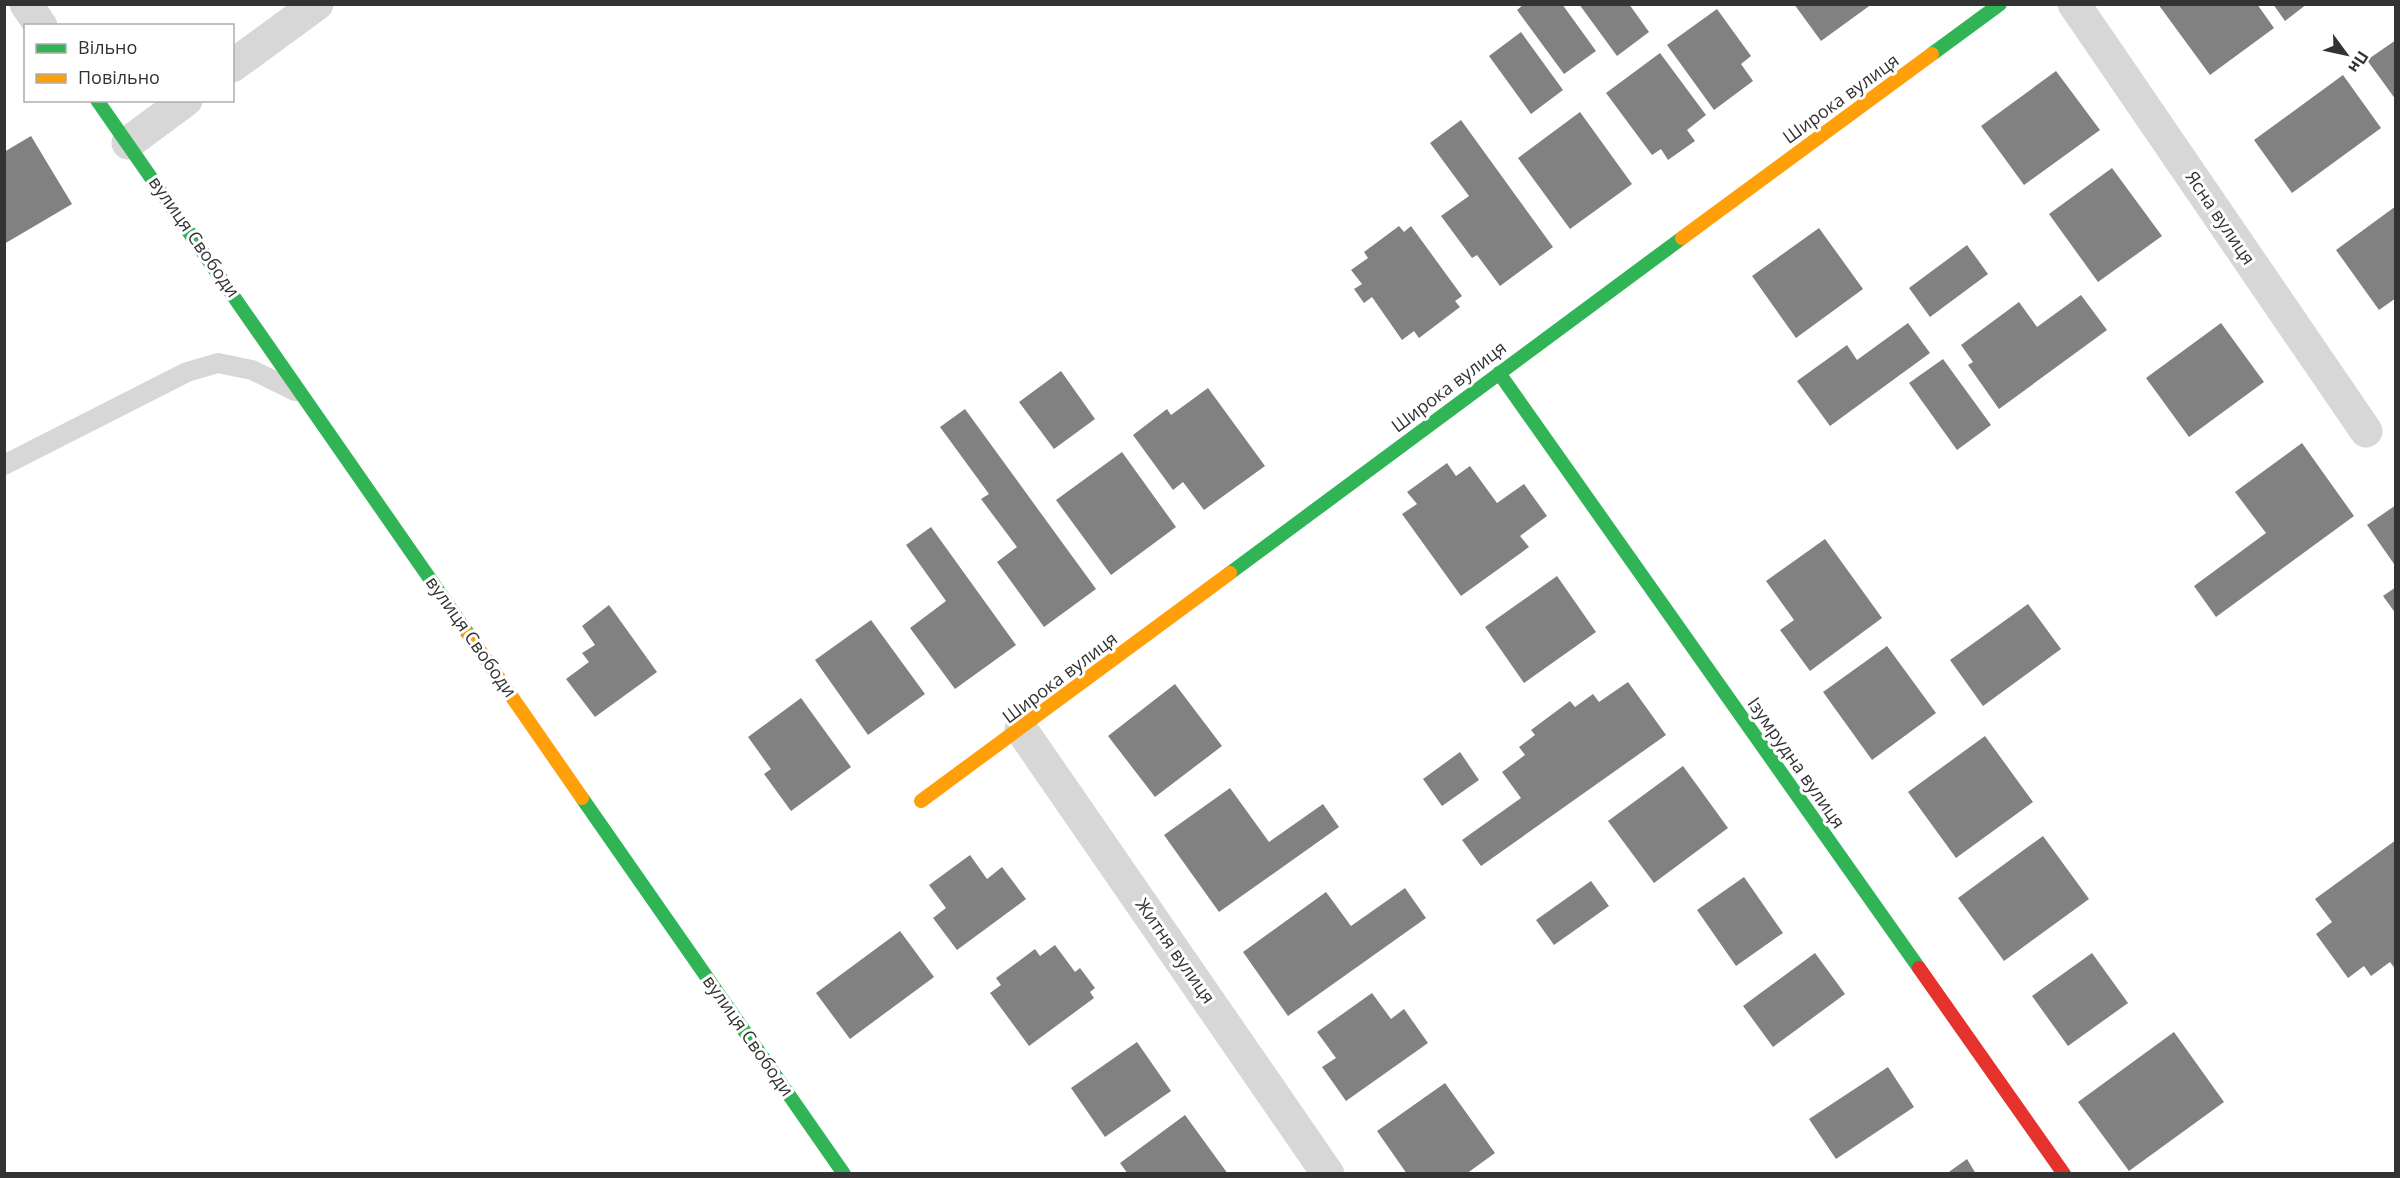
<svg xmlns="http://www.w3.org/2000/svg" width="2400" height="1178" font-family="'Open Sans',sans-serif">
<style>
.building{fill:#818181}
.lines{fill:none;stroke-linecap:round;stroke-linejoin:round}
.lane{stroke:#d7d7d7;stroke-width:20}
.street{stroke:#d7d7d7;stroke-width:33}
.fast{stroke:#30b455;stroke-width:14}
.slow{stroke:#ff9f0a;stroke-width:14}
.jam{stroke:#e5322d;stroke-width:14}
.labels{text-anchor:middle;stroke-width:6;stroke-linejoin:round;paint-order:stroke}
.street-label{font-size:18px;fill:#333;stroke:#fff}
</style>
<rect width="100%" height="100%" fill="#fff"/>
<path class="building" d="M1524 4H1562L1596 51 1564 74 1517 10Z
M1579 4H1629L1649 32 1617 56Z
M1794 4H1872L1821 41Z
M2158 4H2257L2274 28 2210 75Z
M2273 4H2307L2285 21Z
M1717 9 1751 56 1741 64 1753 81 1714 110 1667 45Z
M1521 32 1563 90 1531 114 1489 56Z
M2396 40V100L2367 60Z
M1660 53 1706 115 1687 130 1695 141 1668 160 1661 149 1652 155 1606 93Z
M2056 71 2100 130 2024 185 1981 126Z
M2343 75 2381 128 2292 193 2254 140Z
M1580 112 1632 184 1570 229 1518 158Z
M1461 120 1553 247 1500 286 1477 255 1472 258 1441 216 1469 196 1430 143Z
M31 136 72 204 4 244V152Z
M2112 168 2162 236 2098 282 2049 214Z
M2396 206V298L2379 310 2336 250Z
M1399 226 1404 232 1411 226 1462 296 1455 301 1460 307 1419 338 1414 331 1402 340 1372 297 1364 303 1354 289 1362 284 1351 270 1368 258 1364 252Z
M1819 228 1863 289 1796 338 1752 276Z
M1967 245 1988 274 1930 317 1909 288Z
M2081 295 2107 330 1999 409 1968 365 1973 362 1961 345 2019 302 2037 327Z
M1908 323 1930 353 1830 426 1797 381 1847 345 1857 360Z
M2221 323 2264 382 2189 437 2146 378Z
M1943 359 1991 425 1957 450 1909 383Z
M1061 371 1095 419 1054 449 1019 402Z
M1208 388 1265 466 1204 510 1183 482 1173 490 1133 435 1167 409 1171 415Z
M965 409 1096 589 1044 627 997 562 1017 547 981 499 989 494 940 427Z
M2302 443 2354 516 2216 617 2194 586 2266 533 2235 492Z
M1122 452 1176 527 1111 575 1056 500Z
M1447 463 1456 476 1470 466 1497 503 1524 484 1547 516 1520 536 1529 547 1461 596 1402 514 1417 504 1407 492Z
M2396 505V562L2394 564 2367 525Z
M931 527 1016 645 955 689 910 628 946 601 906 545Z
M1825 539 1882 618 1810 671 1780 630 1794 620 1766 581Z
M1557 576 1596 632 1524 683 1485 627Z
M2396 587V614L2383 596Z
M2028 604 2061 649 1983 706 1950 660Z
M609 605 657 672 595 717 566 679 589 662 582 653 595 645 582 626Z
M871 620 925 694 868 735 815 660Z
M1887 646 1936 713 1872 760 1823 692Z
M1628 682 1666 735 1481 866 1462 840 1521 798 1502 772 1525 755 1519 747 1535 735 1531 730 1570 701 1575 707 1593 694 1599 702Z
M1175 684 1222 746 1155 797 1108 736Z
M801 698 851 767 791 811 764 774 771 769 748 737Z
M1985 736 2033 802 1956 858 1908 792Z
M1460 752 1479 780 1442 806 1423 779Z
M1683 766 1728 828 1654 883 1608 821Z
M1230 788 1269 842 1323 804 1339 827 1219 912 1164 835Z
M2043 836 2089 899 2004 961 1958 898Z
M2396 840V970L2390 962 2371 976 2364 966 2348 978 2316 934 2332 922 2315 899Z
M970 855 987 879 1002 867 1026 899 957 950 933 918 946 908 929 885Z
M1744 877 1783 933 1736 966 1697 910Z
M1591 881 1609 906 1554 945 1536 920Z
M1405 888 1426 918 1288 1016 1243 952 1326 892 1351 926Z
M900 931 934 977 850 1039 816 993Z
M1055 945 1075 972 1080 968 1095 988 1090 992 1094 998 1029 1046 990 993 1001 985 996 978 1035 949 1040 956Z
M1815 953 1845 994 1773 1047 1743 1006Z
M2092 953 2128 1003 2068 1046 2032 996Z
M1372 993 1391 1019 1404 1009 1428 1043 1346 1101 1322 1067 1336 1058 1317 1032Z
M2174 1032 2224 1102 2129 1171 2078 1102Z
M1137 1042 1171 1091 1105 1137 1071 1088Z
M1888 1067 1914 1107 1836 1159 1809 1119Z
M1445 1083 1495 1153 1466 1174H1407L1377 1131Z
M1185 1115 1228 1174H1128L1120 1163Z
M1967 1159 1976 1174H1946Z"/>
<g class="lines">
<path class="lane" d="M4 465 187 372 218 363 252 370 295 391"/>
<path class="street" d="M26 4 41 26
M2074 4 2366 431
M232 66 317 4
M128 143 186 100
M1021 729 1328 1174"/>
<path class="fast" d="M1932 54 2000 4
M97 100 469 635
M1499 373 1919 968
M1230 573 1682 238
M582 798 844 1174"/>
<path class="slow" d="M1682 238 1932 54
M469 635 582 798
M921 801 1230 573"/>
<path class="jam" d="M1919 968 2064 1174"/>
</g>
<g class="labels">
<g class="street-label">
<text transform="translate(1841 99) rotate(-36)" y="6">Широка вулиця</text>
<text transform="translate(2220 218) rotate(56)" y="6">Ясна вулиця</text>
<text transform="translate(194 237) rotate(55)" y="6">вулиця Свободи</text>
<text transform="translate(1449 387) rotate(-37)" y="6">Широка вулиця</text>
<text transform="translate(471 637) rotate(55)" y="6">вулиця Свободи</text>
<text transform="translate(1060 678) rotate(-37)" y="6">Широка вулиця</text>
<text transform="translate(1796 763) rotate(55)" y="6">Ізумрудна вулиця</text>
<text transform="translate(1175 951) rotate(55)" y="6">Житня вулиця</text>
<text transform="translate(748 1036) rotate(55)" y="6">вулиця Свободи</text>
</g>
</g>
<rect width="2400" height="1178" fill="none" stroke="#333333" stroke-width="12"/>
<rect x="24" y="24" width="210" height="78" fill="#ffffff" stroke="#adadad" stroke-width="1.5"/>
<rect x="36" y="44" width="30" height="9" fill="#30b455" stroke="#adadad" stroke-width="1.5"/>
<text x="78" y="54" font-size="18" fill="#333333">Вільно</text>
<rect x="36" y="74" width="30" height="9" fill="#ff9f0a" stroke="#adadad" stroke-width="1.5"/>
<text x="78" y="84" font-size="18" fill="#333333">Повільно</text>
<g transform="translate(2346 54) rotate(123)" stroke="#ffffff" stroke-width="4.5" paint-order="stroke">
<path d="M0-4.5L10 22L0 15L-10 22Z" fill="#333333"/>
<text y="-9" font-size="16" font-weight="bold" text-anchor="middle" fill="#333333">Пн</text>
</g>
</svg>
